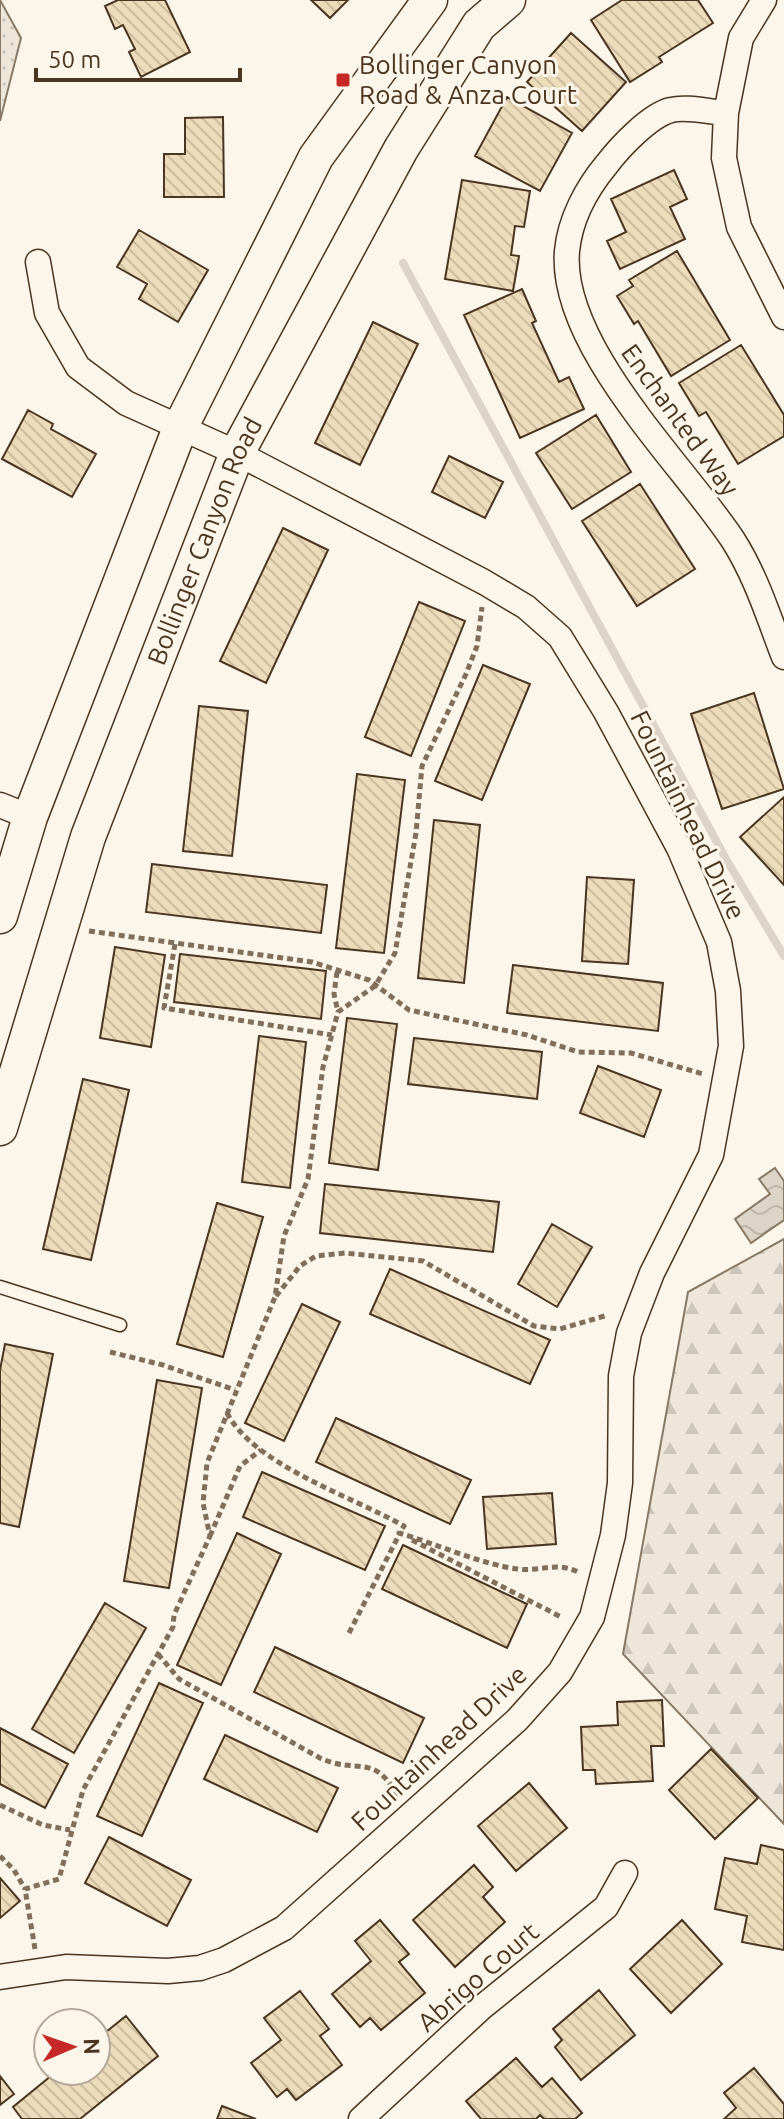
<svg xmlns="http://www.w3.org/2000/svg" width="784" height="2119" font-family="Ubuntu,sans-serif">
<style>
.grass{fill:url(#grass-dots);stroke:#887966;stroke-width:2}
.forest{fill:url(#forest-firs);stroke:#887966;stroke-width:2}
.water{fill:url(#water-waves);stroke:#887966;stroke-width:2}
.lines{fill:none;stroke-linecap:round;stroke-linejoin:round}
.stream{stroke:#dcd4c6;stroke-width:8}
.building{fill:url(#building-back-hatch);stroke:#4a3520;stroke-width:2}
.lane-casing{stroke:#4a3520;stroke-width:15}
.street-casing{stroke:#4a3520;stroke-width:27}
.secondary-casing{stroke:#4a3520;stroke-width:37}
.path{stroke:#7f6f5c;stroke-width:5;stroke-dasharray:6 4;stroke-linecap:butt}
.lane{stroke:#fbf6e9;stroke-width:12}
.street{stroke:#fbf6e9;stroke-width:24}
.secondary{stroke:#fbf6e9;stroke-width:34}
.poi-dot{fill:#c62828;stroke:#fbf6e9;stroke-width:3}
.labels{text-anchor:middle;stroke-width:6;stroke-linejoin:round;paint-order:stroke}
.poi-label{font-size:26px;fill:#4a3520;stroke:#fbf6e9;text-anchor:start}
.street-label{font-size:26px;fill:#4a3520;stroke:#fbf6e9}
</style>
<defs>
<pattern id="grass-dots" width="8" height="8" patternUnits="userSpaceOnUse" patternTransform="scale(2)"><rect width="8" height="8" fill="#ede6d9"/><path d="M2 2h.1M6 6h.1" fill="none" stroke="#cdc6ba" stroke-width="1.8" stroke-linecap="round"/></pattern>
<pattern id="forest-firs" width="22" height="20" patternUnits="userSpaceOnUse" patternTransform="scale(2)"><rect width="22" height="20" fill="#ede6d9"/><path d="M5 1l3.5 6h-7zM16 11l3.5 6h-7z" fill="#cdc6ba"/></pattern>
<pattern id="water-waves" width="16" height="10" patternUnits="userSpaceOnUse" patternTransform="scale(2)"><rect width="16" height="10" fill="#dcd4c6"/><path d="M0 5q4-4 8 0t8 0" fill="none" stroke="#beb7aa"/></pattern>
<pattern id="building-back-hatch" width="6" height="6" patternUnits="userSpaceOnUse" patternTransform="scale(2)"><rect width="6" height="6" fill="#ecdcbc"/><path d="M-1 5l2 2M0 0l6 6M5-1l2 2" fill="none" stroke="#ccbda1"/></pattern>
</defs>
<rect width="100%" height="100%" fill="#fbf6e9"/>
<path class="grass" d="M0 0 21 38 0 121Z"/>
<path class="forest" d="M784 1239V1824L623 1654 688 1292Z"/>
<path class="water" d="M775 1168 784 1181V1220L751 1243 735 1219 770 1194 759 1179Z"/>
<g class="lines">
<path class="stream" d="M403 263 726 859 784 956"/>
</g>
<path class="building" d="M118 0H165L190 52 141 77 129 52 135 49 123 25 115 29 105 6Z
M311 0H348L330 18Z
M622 0H698L713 23 659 57 662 62 630 82 591 20Z
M571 33 626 82 582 131 527 82Z
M507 97 572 133 540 191 475 156Z
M223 117 224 197H164V154H185V118Z
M674 170 687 199 670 207 685 239 620 269 607 241 626 232 611 199Z
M462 180 530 191 524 227 515 226 511 255 519 256 513 291 445 279Z
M139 230 208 270 178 322 139 299 147 284 117 267Z
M677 251 730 340 671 376 638 321 634 324 617 296 633 286 629 280Z
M522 289 536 321 532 323 559 382 569 377 584 409 520 438 464 315Z
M373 322 418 344 360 465 315 443Z
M741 345 784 415V436L738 464 706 412 699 416 679 383Z
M28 410 53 424 51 429 96 454 72 497 2 459Z
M596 415 631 472 572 509 536 453Z
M449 456 503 482 485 518 432 492Z
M640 484 695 569 637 606 582 521Z
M283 528 328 550 266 683 220 661Z
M419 602 465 621 411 756 365 737Z
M483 665 530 684 482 800 435 781Z
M754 693 784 789 722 809 691 714Z
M199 706 248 711 232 856 183 851Z
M357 774 405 780 384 953 336 948Z
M784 797V885L740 837Z
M434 820 480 825 464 983 418 978Z
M152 864 327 885 321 933 146 912Z
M587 877 634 880 628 964 582 961Z
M115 947 165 955 151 1047 100 1038Z
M180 954 326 971 321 1019 174 1002Z
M513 965 663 983 658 1031 507 1013Z
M347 1018 397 1024 378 1170 329 1163Z
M259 1036 306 1042 290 1188 242 1182Z
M414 1038 542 1052 537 1099 408 1084Z
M598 1066 661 1090 644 1137 580 1113Z
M83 1079 129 1090 91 1260 43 1249Z
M325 1184 499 1202 493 1252 320 1233Z
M217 1203 263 1217 223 1357 177 1344Z
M552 1224 592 1247 557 1307 518 1284Z
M390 1269 550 1340 530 1384 370 1314Z
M302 1304 340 1322 284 1441 245 1423Z
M5 1344 53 1354 19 1527 0 1523V1370Z
M157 1380 202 1388 169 1588 124 1581Z
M336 1418 471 1480 450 1524 316 1462Z
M262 1472 385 1526 365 1570 243 1517Z
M552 1493 556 1544 487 1549 483 1497Z
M237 1533 281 1554 221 1685 177 1665Z
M403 1545 527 1604 507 1648 382 1589Z
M105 1603 146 1628 74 1753 32 1729Z
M275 1647 424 1718 403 1763 254 1692Z
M159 1683 203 1703 142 1836 97 1816Z
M662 1700 664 1746H651L653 1781 596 1784 595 1770H583L581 1727 618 1725 617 1702Z
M0 1728 68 1764 45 1808 0 1784Z
M225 1735 338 1788 317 1832 204 1779Z
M711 1749 758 1798 715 1839 669 1790Z
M529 1783 567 1828 516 1871 478 1826Z
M109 1837 191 1880 167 1926 85 1883Z
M761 1845 784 1850V1950L742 1942 747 1916 715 1909 725 1858 757 1864Z
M474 1865 493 1887 483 1897 505 1922 455 1967 413 1920Z
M0 1878 20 1901 0 1918Z
M380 1920 409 1954 399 1962 425 1993 381 2030 370 2018 360 2027 332 1994 371 1961 355 1941Z
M682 1920 722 1964 671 2013 630 1969Z
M599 1990 635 2035 581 2080 555 2047 562 2040 553 2029Z
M300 1991 329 2029 320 2036 342 2065 296 2100 287 2089 277 2097 251 2063 281 2040 264 2018Z
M126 2016 158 2056 80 2119H22L13 2107 57 2071H96V2040Z
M516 2058 542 2087 552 2078 582 2113 575 2119H544L540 2115 536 2119H481L466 2101Z
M754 2068 784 2104V2119H724L736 2108 724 2093Z
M0 2076 14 2094 0 2105Z
M222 2106 256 2119H217Z"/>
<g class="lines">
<defs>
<path id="lane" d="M0 1287 120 1325"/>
<path id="street" d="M764 0 741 38 726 113 724 158 739 227 784 317
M726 113C710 112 686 106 671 110 650 115 620 147 607 164 587 188 570 219 567 251 559 346 683 464 733 540 756 576 769 618 784 657
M0 805 30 817
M0 1977 66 1967 168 1971 200 1968 224 1960 284 1928 517 1720 560 1672 592 1617 613 1535 620 1483 621 1376 629 1333 652 1273 711 1155 731 1046 728 991 719 942 679 848 606 712 560 637 526 607 484 582 237 453 126 403 78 367 47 313 38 262
M361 2119 481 2008 606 1907 625 1873"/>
<g id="secondary">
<path d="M0 916 30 817 180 428 316 157 430 0"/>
<path id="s1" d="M0 1128 88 837 237 453 401 149 479 25 508 0"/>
</g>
</defs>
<use href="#lane" class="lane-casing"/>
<use href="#street" class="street-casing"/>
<use href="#secondary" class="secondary-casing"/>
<path class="path" d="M89 931 312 962 369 980 409 1010 527 1035 578 1052 631 1053 703 1074
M175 944 164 1008 332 1035
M337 972 334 994 338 1012
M276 1296 300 1266 316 1256 345 1253 423 1261 534 1326 560 1329 608 1315
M110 1352 163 1365 235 1390
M227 1413C254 1465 353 1497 404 1526L399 1533C434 1543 483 1565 518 1569 541 1572 556 1561 578 1572
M210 1536 240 1466 261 1450
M412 1540 563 1618
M349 1633 400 1533
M158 1654 179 1679 320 1758C356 1775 375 1752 397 1796
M0 1805 43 1825 70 1830
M0 1856 14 1870 25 1889
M35 1949 25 1889 59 1879 83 1790 173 1627 174 1615 210 1536 203 1503 207 1463 275 1297 284 1236 308 1179 323 1067 338 1012 375 986 395 953 416 833 422 766 466 674 477 646 482 607"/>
<use href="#lane" class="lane"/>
<use href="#street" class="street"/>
<use href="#secondary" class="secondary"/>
</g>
<rect class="poi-dot" x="335" y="72" width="16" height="16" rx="4"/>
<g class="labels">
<g class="poi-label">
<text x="359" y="74">Bollinger Canyon<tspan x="359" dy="30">Road &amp; Anza Court</tspan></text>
</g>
<g class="street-label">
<text transform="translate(680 420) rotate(54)" y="9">Enchanted Way</text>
<text dy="9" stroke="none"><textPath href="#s1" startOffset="622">Bollinger Canyon Road</textPath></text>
<text transform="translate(688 815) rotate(64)" y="9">Fountainhead Drive</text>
<text transform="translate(439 1748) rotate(-43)" y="9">Fountainhead Drive</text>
<text transform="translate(478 1977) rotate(-41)" y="9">Abrigo Court</text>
</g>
</g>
<g transform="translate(72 2047) rotate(88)"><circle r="38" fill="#fbf6e9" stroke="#b4a999" stroke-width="2"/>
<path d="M0-6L14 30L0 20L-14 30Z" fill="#c62828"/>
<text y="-12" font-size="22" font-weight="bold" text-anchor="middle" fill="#4a3520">N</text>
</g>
<path d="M36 68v12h204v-12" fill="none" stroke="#4a3520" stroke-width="4"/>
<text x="48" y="68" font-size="24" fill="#4a3520" stroke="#fbf6e9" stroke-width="6" paint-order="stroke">50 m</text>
</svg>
